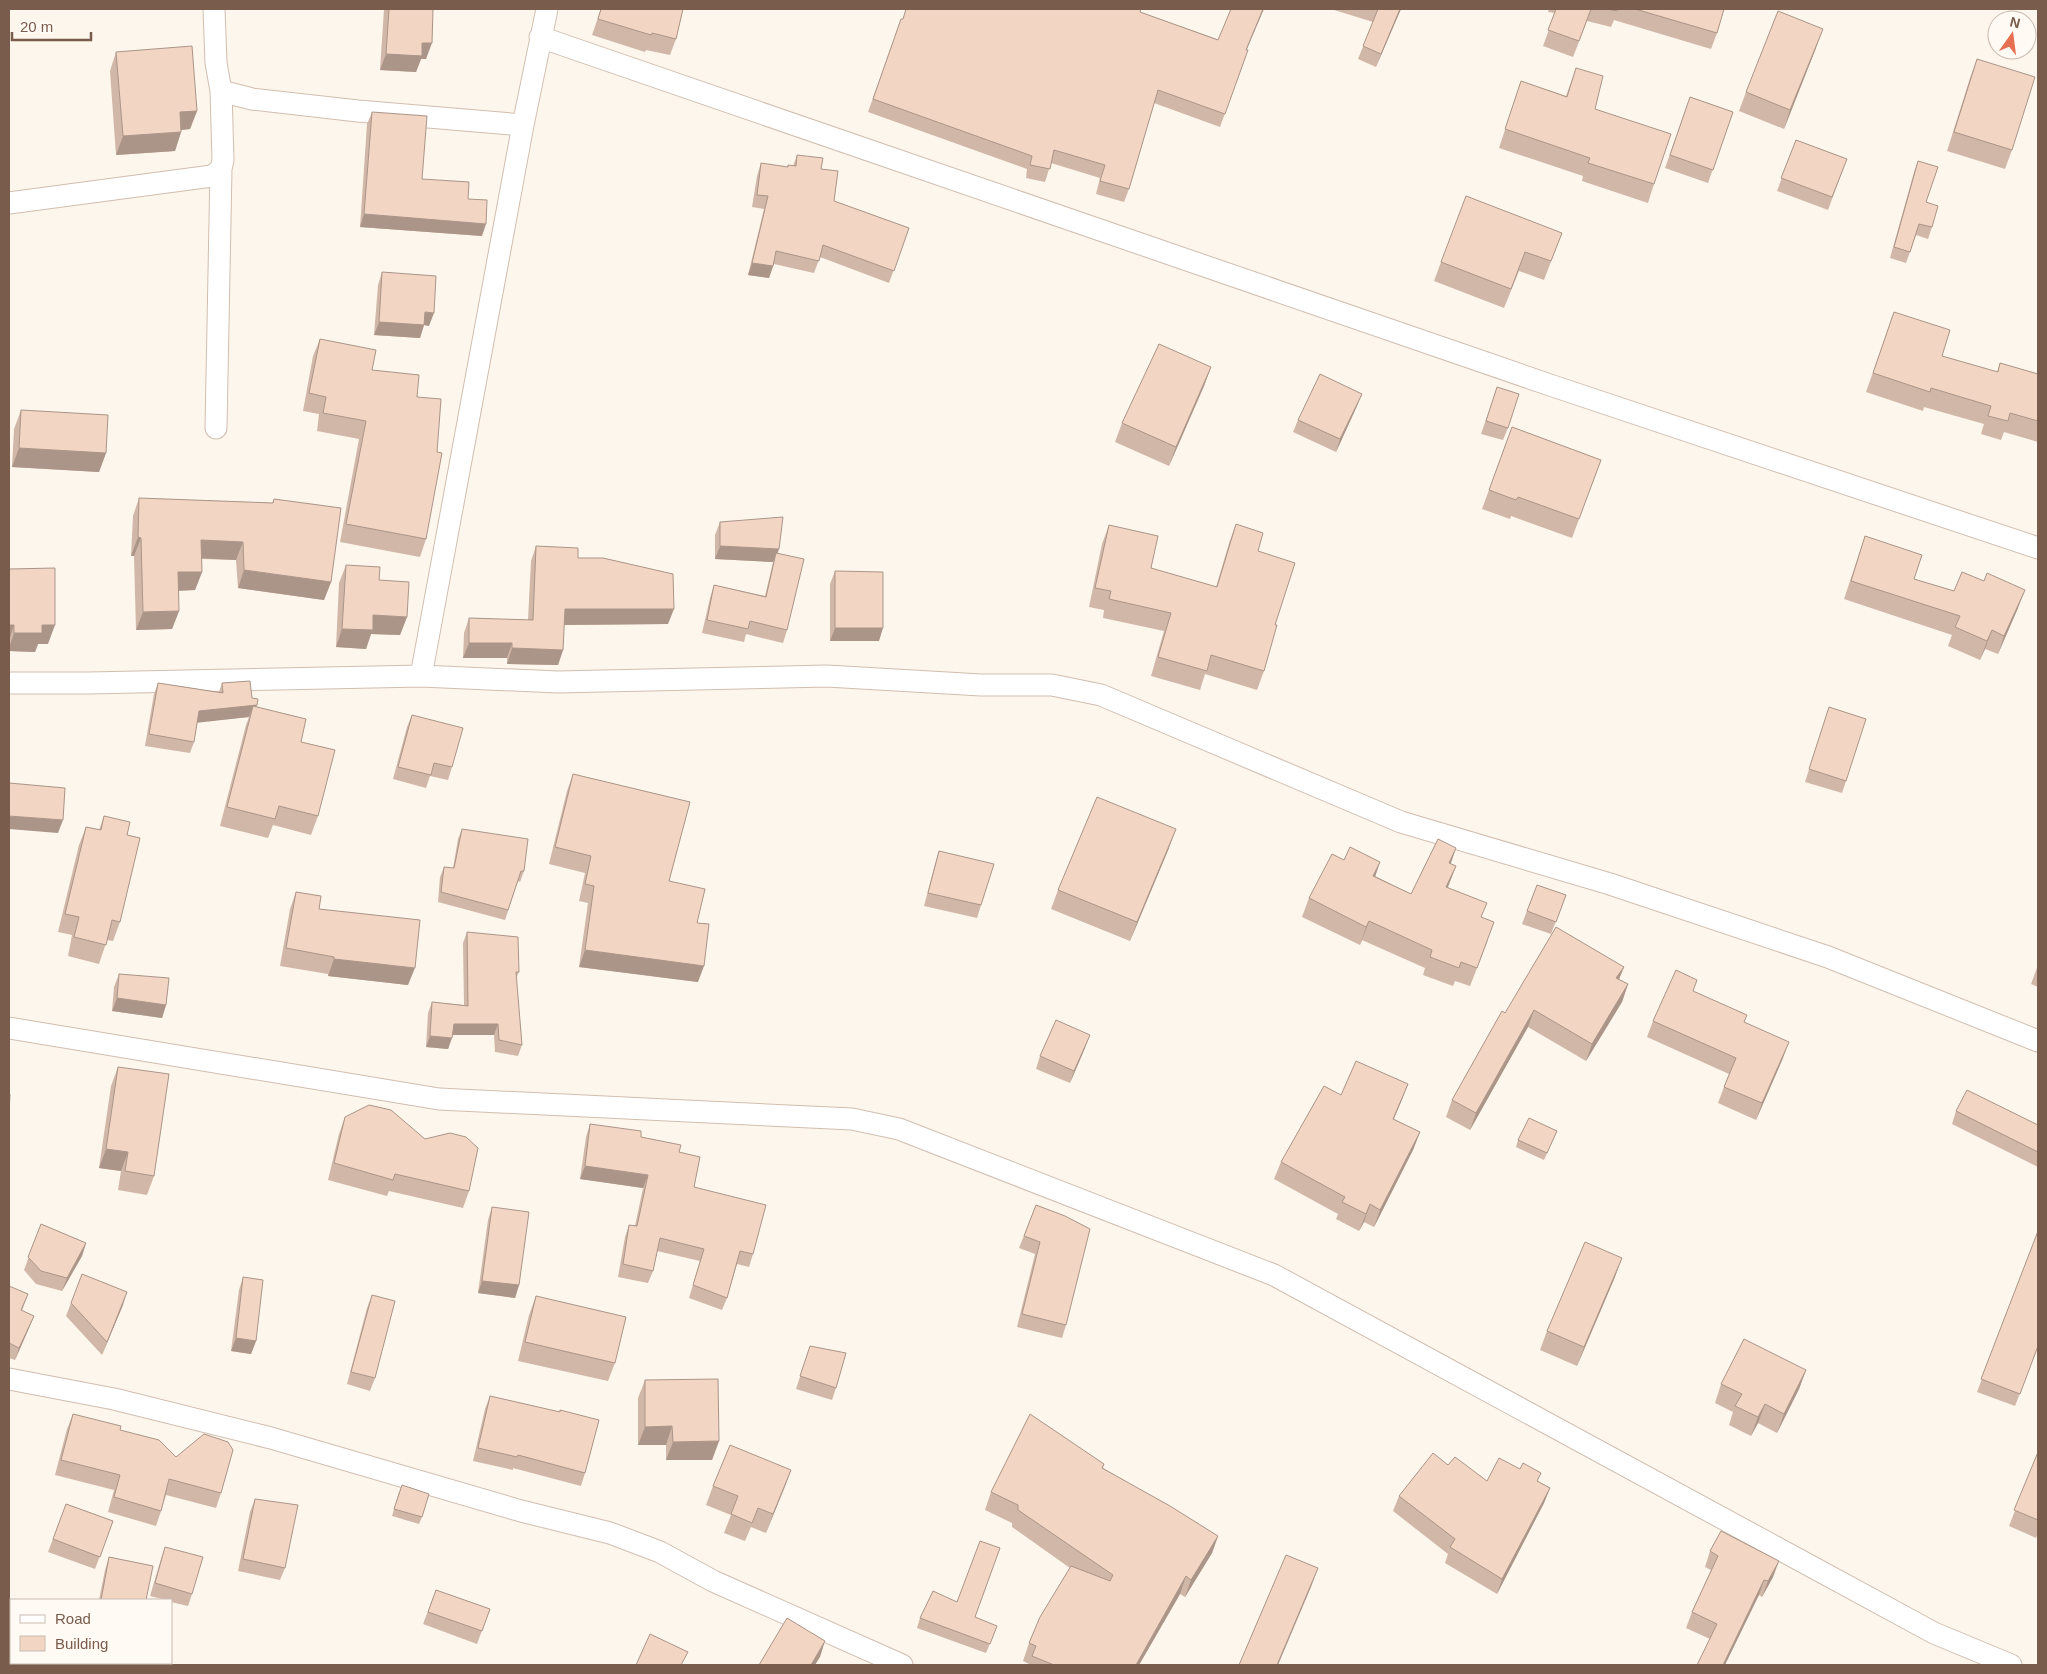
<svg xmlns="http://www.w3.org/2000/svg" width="2047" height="1674" font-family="Helvetica,sans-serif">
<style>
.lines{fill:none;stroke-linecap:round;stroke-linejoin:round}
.street-casing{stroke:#d1beb0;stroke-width:23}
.street{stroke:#fff;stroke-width:21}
.wall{fill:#d1b7a8}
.shaded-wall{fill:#aa9588}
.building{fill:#f3d5c3;stroke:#aa9588}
</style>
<rect width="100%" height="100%" fill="#fdf6ec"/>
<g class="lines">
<defs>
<path id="street" d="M214 9 216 63 221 91 252 99 358 111 523 125
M540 37 1550 385 2038 548
M9 203 212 176 221 169
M216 428 221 169 223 160 221 91
M421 676 523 125 547 9
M9 683H89L421 676 558 682 827 676 981 685H1052L1101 695 1401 822 1610 884 1828 957 2038 1041
M9 1028 439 1099 852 1119 899 1129 1274 1275 1934 1633 2011 1665
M9 1379 114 1399 271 1438 521 1511 610 1533 660 1552 713 1581 902 1665
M9 1645 11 1646
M47 1663 53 1665"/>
</defs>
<use href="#street" class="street-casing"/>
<use href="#street" class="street"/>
</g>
<path class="wall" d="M384 9H433L426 59H421L416 72 380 70Z
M601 9H683L676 39 670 55 646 50 645 52 592 35Z
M1331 9H1401L1376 67 1358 59 1373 22Z
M1549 9H1724L1717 33 1711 49 1614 20 1611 27 1587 21 1573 57 1543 46 1555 13 1548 12Z
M1140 12 1248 50 1220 127 1154 103 1129 189 1124 202 1096 194 1100 178 1051 163 1045 182 1026 178 1027 169 868 112 901 19Z
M1816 48 1784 129 1739 111 1746 92Z
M116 52 197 111 190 129 181 130V132L175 151 116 155 110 71Z
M1977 59 2012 150 2005 169 1947 151 1970 78Z
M1576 68 1595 109 1654 184 1648 203 1582 181 1583 176 1499 148 1521 81 1566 96Z
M1690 97 1733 112 1708 183 1665 168Z
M372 112 422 179 468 199 482 236 360 227 367 124Z
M1796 140 1847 159 1828 210 1777 191Z
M797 155 821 169 834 201 909 228 889 283 820 257 814 273 774 264 769 278 748 275 764 209 752 207 757 176 761 163 787 167 788 165 793 166Z
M1918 161 1932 227 1928 239 1916 235 1906 263 1890 258 1914 172Z
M1562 233 1544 280 1519 271 1504 308 1434 281 1441 262Z
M382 272 429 326 424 325 420 338 374 335 378 285Z
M1894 312 1942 356 1997 372 2000 363 2038 374V442L2004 432 2001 440 1981 434 1984 424 1924 407 1923 411 1866 392Z
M320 339 417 397 426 539 420 557 340 542 359 439 317 431 319 414 303 411 313 356Z
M1211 367 1204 386 1169 466 1115 442 1122 423Z
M1497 387 1508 428 1503 440 1481 434Z
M1357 406 1336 452 1293 432 1298 420Z
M21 410 106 453 99 472 12 467 14 429Z
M1512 427 1601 460 1572 538 1511 516 1510 519 1482 509Z
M139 498 272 503 274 499 331 582 324 600 238 588 236 560 202 559V572L195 590 178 591 179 611 172 629 136 630 134 556H131L133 516Z
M720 522 778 553 787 630 783 643 746 634 744 642 702 633 710 598 714 585 765 596 773 562 715 559V535Z
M1236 524 1258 551 1275 625 1264 671 1257 690 1205 674 1200 690 1151 676 1164 631 1103 618 1104 610 1089 607 1102 544 1109 525 1151 568 1216 587 1229 543Z
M1865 536 1914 579 1954 591 2018 608 1998 654 1985 649 1980 660 1948 646 1952 635 1844 599Z
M536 546 578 558 668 624 564 625 563 650 558 665 507 664V658H463L464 633 469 618 528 620 531 561Z
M346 565 379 580 407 617 400 635 371 634 366 649 336 647 339 583Z
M9 569 48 644H38L35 652 9 651Z
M835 571 879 641H830V584Z
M158 683 219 692 222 683 252 698 257 707 301 742 318 816 311 835 273 825 268 838 220 826 246 725 249 717 197 722 194 742 190 753 145 746 154 694Z
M1829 707 1846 781 1842 793 1805 782Z
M412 715 452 767 448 780 430 776 426 788 393 779 407 727Z
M573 774 669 881 697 923 698 982 579 967 588 903 579 901 585 873 549 864 567 791Z
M104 816 127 835 120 922 113 941 107 940 99 964 68 956 72 935 58 932 79 845 86 827 99 830Z
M462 829 524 871 520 882 518 881 505 920 438 902 440 877 444 867 453 868 458 839Z
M1169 848 1130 941 1051 909 1058 890Z
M1456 848 1450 864 1456 866 1448 887 1481 917 1488 940 1470 986 1455 981 1453 986 1423 975 1425 968 1362 940 1360 945 1302 917 1309 898 1344 860 1380 862 1375 876 1411 894Z
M939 851 981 905 977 918 924 906 935 864Z
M1537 885 1566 895 1551 934 1522 924Z
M296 892 319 909 408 985 328 976V974L280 966 290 909Z
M467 932 519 972 516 978 522 1045 518 1056 495 1052 494 1035H452L448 1049 426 1047 428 1013 432 1002 464 1005 463 943Z
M2038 965V987L2031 984Z
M1624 967 1619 979 1628 984 1622 1002 1586 1061 1528 1027 1470 1130 1446 1117 1452 1100 1505 1013Z
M119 974 166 1005 162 1018 112 1011 114 987Z
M1693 991 1744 1022 1783 1058 1756 1120 1718 1103 1729 1074 1647 1037 1653 1021Z
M1085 1048 1070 1083 1036 1069 1040 1056Z
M118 1067 154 1176 147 1195 118 1190 121 1171 99 1168 111 1086Z
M1408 1084 1394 1119 1420 1132 1413 1150 1374 1227 1364 1222 1359 1231 1336 1219 1338 1214 1274 1179 1281 1162 1341 1095Z
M1956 1111 2038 1125V1167L1952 1124Z
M345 1117 469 1191 463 1208 389 1191 387 1196 328 1180 339 1134Z
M590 1124 641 1137 679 1152 694 1187 753 1254 749 1267 737 1264 727 1298 722 1310 689 1298 700 1261 657 1251 653 1271 648 1283 618 1277 625 1237 629 1225 635 1226 643 1188 580 1179 586 1137Z
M1557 1131 1544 1160 1516 1147 1518 1140Z
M1036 1205 1066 1325 1062 1338 1017 1327 1035 1254 1019 1248Z
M492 1207 519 1285 515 1298 478 1293 488 1220Z
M41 1224 86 1243 82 1256 62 1291 36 1284 24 1270Z
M2038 1231V1347L2015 1406 1977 1392Z
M243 1277 256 1341 251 1354 231 1351 239 1290Z
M1615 1277 1577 1366 1540 1350 1547 1331Z
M9 1287 28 1294 22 1311 34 1316 29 1328 15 1360 9 1358Z
M372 1295 375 1378 370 1391 347 1384 367 1308Z
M536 1296 615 1363 608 1381 518 1361 529 1315Z
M71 1303 123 1305 102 1355 66 1316Z
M810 1346 836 1388 832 1400 796 1389Z
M1806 1370 1799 1389 1777 1433 1758 1423 1751 1436 1729 1425 1733 1412 1715 1403 1721 1384Z
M645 1380 719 1441 712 1460H666V1445H638V1398Z
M490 1396 585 1473 581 1486 513 1468V1470L473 1461 485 1409Z
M73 1414 120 1430 221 1493 216 1508 166 1495 161 1511 156 1526 108 1512 114 1490 55 1475 67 1429Z
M2038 1452V1532L2036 1538 2009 1526Z
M1104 1464 1103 1468 1218 1536 1212 1553 1185 1597 1180 1594 1139 1665H1029V1664L1023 1661 1029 1643 1070 1568 1012 1527V1523L985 1510 991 1492Z
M1448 1465 1487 1481H1538L1550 1488 1544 1503 1497 1594 1445 1563 1448 1554 1393 1511 1399 1496Z
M791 1470 766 1533 751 1527 745 1541 724 1533 731 1515 706 1505 713 1486Z
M399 1492 422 1517 419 1524 392 1516Z
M255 1499 285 1568 280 1580 238 1571 250 1512Z
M66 1504 113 1521 95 1569 48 1552Z
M165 1547 192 1594 188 1606 171 1602V1600H166L150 1596 161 1559Z
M1710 1551 1773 1577 1762 1597 1759 1595 1710 1639 1686 1628 1692 1612 1711 1570 1705 1567Z
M109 1557 146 1600H99L105 1570Z
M436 1590 490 1609 477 1644 423 1624Z
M975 1617 997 1626 986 1653 917 1628 920 1618Z"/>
<path class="shaded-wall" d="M1263 9H1264L1241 63 1246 50Z
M1400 9H1401L1376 67 1381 54Z
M1823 29 1816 48 1784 129 1790 110Z
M422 43H432L426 59H421L416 72 380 70 386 54Z
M197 111 190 129 173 131 180 112Z
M181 132 175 151 116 155 123 136Z
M364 214 486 224 482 236 360 227Z
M752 263 773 266 769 278 748 275Z
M425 312 434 313 429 326 424 325 420 338 374 335 379 322Z
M1211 367 1204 386 1169 466 1176 447Z
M1362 394 1357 406 1336 452 1340 439Z
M19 448 106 453 99 472 12 467Z
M138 537 141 538 134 556H131Z
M201 540 243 542 236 560 195 558Z
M720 546 779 549 775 562 776 553 773 562 715 559Z
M244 570 331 582 324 600 238 588Z
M178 572H202L195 590 171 591Z
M2025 590 2018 608 1998 654 2004 636Z
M565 609H674L668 624 559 625Z
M179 611 172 629 136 630 143 612Z
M373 615 407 617 400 635 371 634 366 649 336 647 342 629Z
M9 625H14L9 641Z
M42 625H55L48 644H38L35 652 9 651V648L14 633Z
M835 628H883L879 641H830Z
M1992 630 1985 649 1980 660 1987 641Z
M469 643H512L507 658H463Z
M512 648 563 650 558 665 507 664Z
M257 705 253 717V706L249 717 195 723 199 711Z
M9 816 63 820 58 833 9 829Z
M1176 829 1169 848 1130 941 1137 922Z
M1456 848 1450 866 1449 863Z
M1380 862 1374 880 1373 876Z
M1456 866 1449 884 1439 905 1446 887Z
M1369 921 1362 940 1360 945 1366 927Z
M585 950 704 966 698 982 579 967Z
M334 959 415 968 408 985 328 976Z
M1624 967 1617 984 1616 978Z
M1628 984 1622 1002 1586 1061 1592 1044Z
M117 998 166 1005 162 1018 112 1011Z
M1534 1010 1528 1027 1470 1130 1476 1113Z
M454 1024H498L494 1035H450Z
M1090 1035 1085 1048 1070 1083 1074 1071Z
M430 1036 452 1038 448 1049 426 1047Z
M1789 1042 1783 1058 1756 1120 1762 1103Z
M1408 1084 1401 1102 1386 1136 1393 1119Z
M1420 1132 1413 1150 1374 1227 1380 1210Z
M106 1149 128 1152 121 1171 99 1168Z
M585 1166 648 1175 643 1188 580 1179Z
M1370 1204 1364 1222 1359 1231 1366 1214Z
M86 1243 82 1256 62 1291 67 1278Z
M1622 1258 1615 1277 1577 1366 1584 1347Z
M482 1281 519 1285 515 1298 478 1293Z
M127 1292 123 1305 102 1355 107 1342Z
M34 1316 29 1328 15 1360 19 1348Z
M236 1338 256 1341 251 1354 231 1351Z
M1806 1370 1799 1389 1777 1433 1784 1414Z
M1765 1404 1758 1423 1751 1436 1758 1417Z
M672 1426 666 1445H638L645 1427Z
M719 1441 712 1460H666L673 1442Z
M791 1470 784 1489 766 1533 773 1514Z
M1550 1488 1544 1503 1497 1594 1502 1579Z
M1218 1536 1212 1553 1185 1597 1191 1580Z
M1779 1561 1773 1577 1762 1597 1768 1581Z
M1318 1568 1311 1587 1278 1665H1277Z
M1186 1576 1180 1594 1139 1665H1136Z
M1764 1580 1759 1595 1725 1665H1723Z
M825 1641 820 1657 815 1665H811Z"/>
<path class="building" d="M389 9H433L432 43H422V56L386 54Z
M601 9H683L676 39 652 33 651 35 598 19Z
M906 9H1141L1140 12 1218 40 1231 9H1263L1246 50H1248L1225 114 1158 90 1129 189 1100 181 1105 165 1054 150 1050 169 1030 165 1032 156 873 99 901 19H903Z
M1378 9H1400L1381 54 1363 46Z
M1556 9H1591L1579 41 1548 30Z
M1607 9H1618L1617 11Z
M1635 9H1724L1717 33Z
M1778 11 1823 29 1790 110 1746 92Z
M192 46 197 111 180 112 181 132 123 136 116 52Z
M1977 59 2035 77 2012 150 1954 132Z
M1576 68 1603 76 1595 109 1671 134 1654 184 1588 163 1590 158 1505 129 1521 81 1567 97Z
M1690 97 1733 112 1713 170 1670 155Z
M372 112 427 116 422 179 469 182 468 199 487 200 486 224 364 214Z
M1796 140 1847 159 1832 197 1781 178Z
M797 155 823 158 821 169 838 171 834 201 909 228 894 271 823 245 819 261 776 251 773 266 752 263 768 196 757 195 761 163 788 167V165L796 166Z
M1918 161 1938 167 1926 202 1938 206 1932 227 1919 224 1910 252 1894 247Z
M1466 196 1562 233 1551 261 1525 252 1511 289 1441 262Z
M382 272 436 276 434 313 425 312 424 325 379 322Z
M1894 312 1950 330 1942 356 1998 372 2000 363 2038 374V421L2010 413 2008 421 1988 416 1991 406 1931 388 1930 392 1873 373Z
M320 339 376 350 372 370 419 375 417 397 441 399 437 452 442 453 426 539 346 524 366 421 323 413 326 397 309 393Z
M1159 344 1211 367 1176 447 1122 423Z
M1320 374 1362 394 1340 439 1298 420Z
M1497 387 1519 394 1508 428 1486 421Z
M21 410 108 415 106 453 19 448Z
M1512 427 1601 460 1579 519 1518 497 1516 500 1489 490Z
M139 498 273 503 274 499 341 508 331 582 244 570 243 542 201 540 202 572H178L179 611 143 612 141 538 138 537Z
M783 517 779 549 720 546V522Z
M1236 524 1263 533 1258 551 1295 563 1275 625H1277L1264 671 1211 655 1207 671 1158 657 1171 613 1109 599 1111 591 1095 588 1109 525 1158 536 1151 568 1217 587Z
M1865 536 1922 555 1914 579 1954 591 1962 572 1984 581 1987 573 2025 590 2004 636 1992 630 1987 641 1955 627 1960 616 1851 581Z
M536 546 578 548V558H603L673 574 674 609H565L563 650 512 648V643H469V618L533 620Z
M776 553 804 559 787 630 750 621 748 629 707 620 714 585 766 597Z
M346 565 380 567 379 580 409 582 407 617 373 615V630L342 629Z
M55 568V625H42V633H14V625H9V569Z
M835 571 883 572V628H835Z
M250 681 252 698 258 699 257 705 199 711 194 742 149 734 158 683 223 693 222 683Z
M253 706 306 719 301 742 335 750 318 816 279 806 275 819 227 807Z
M1829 707 1866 719 1846 781 1809 769Z
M412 715 463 728 452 767 434 763 431 775 398 767Z
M573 774 690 802 669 881 705 889 697 923 709 924 704 966 585 950 594 886 585 884 591 856 555 847Z
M9 783 65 788 63 820 9 816Z
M1097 797 1176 829 1137 922 1058 890Z
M104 816 130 822 127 835 140 838 120 922 112 920 106 945 74 937 79 917 65 914 86 827 101 830Z
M462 829 528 839 524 871H521L508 910 441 892 444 867 454 868Z
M1438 839 1456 848 1449 863 1456 866 1446 887 1487 903 1481 917 1494 922 1477 968 1461 962 1459 968 1430 957 1432 950 1369 921 1366 927 1309 898 1332 854 1344 860 1350 847 1380 862 1373 876 1411 894Z
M939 851 994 864 981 905 928 893Z
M1537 885 1566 895 1556 922 1527 911Z
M296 892 321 896 319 909 420 920 415 968 334 959V957L286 948Z
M1556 927 1624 967 1616 978 1628 984 1592 1044 1534 1010 1476 1113 1452 1100 1502 1011 1505 1013Z
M467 932 518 937 519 972H516L522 1045 499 1040 498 1024H454L452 1038 430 1036 432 1002 468 1006Z
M1676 970 1697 980 1693 991 1747 1015 1744 1022 1789 1042 1762 1103 1724 1087 1736 1058 1653 1021Z
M119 974 169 978 166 1005 117 998Z
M1056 1020 1090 1035 1074 1071 1040 1056Z
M1356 1061 1408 1084 1393 1119 1420 1132 1380 1210 1370 1204 1366 1214 1342 1202 1345 1197 1281 1162 1324 1086 1341 1095Z
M118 1067 169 1074 154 1176 125 1171 128 1152 106 1149Z
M1967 1090 2038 1125V1152L1956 1111Z
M9 1094H10L9 1116Z
M369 1105 391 1110 425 1139 450 1133 466 1137 478 1148 469 1191 395 1174 393 1180 334 1163 345 1117Z
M1529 1118 1557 1131 1547 1153 1518 1140Z
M590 1124 641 1131V1137L681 1145 679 1152 700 1157 694 1187 766 1205 753 1254 740 1251 727 1298 693 1285 704 1249 660 1238 653 1271 623 1264 629 1225 637 1226 648 1175 585 1166Z
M1036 1205 1065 1216 1090 1229 1066 1325 1022 1314 1040 1242 1024 1236Z
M492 1207 529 1212 519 1285 482 1281Z
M41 1224 86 1243 67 1278 41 1271 28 1257Z
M2038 1231V1346L2020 1394 1981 1379Z
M1585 1242 1622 1258 1584 1347 1547 1331Z
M82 1274 127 1292 107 1342 71 1303Z
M243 1277 263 1280 256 1341 236 1338Z
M9 1286 28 1294 21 1310 34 1316 19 1348 9 1343Z
M372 1295 395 1301 375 1378 351 1372Z
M536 1296 626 1317 615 1363 525 1342Z
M1744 1339 1806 1370 1784 1414 1765 1404 1758 1417 1735 1406 1742 1394 1721 1384Z
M810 1346 846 1353 836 1388 800 1376Z
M718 1379 719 1441 673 1442 672 1426 645 1427V1380Z
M490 1396 560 1412V1410L599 1420 585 1473 518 1455 517 1457 478 1448Z
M73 1414 121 1426 120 1430 159 1440 176 1457 204 1434 228 1442 233 1450 221 1493 169 1479 161 1511 114 1497 120 1475 61 1460Z
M1030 1414 1104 1464 1102 1468 1170 1506 1218 1536 1191 1580 1186 1576 1136 1665H1054L1032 1656 1036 1646 1029 1643 1040 1617 1071 1566 1110 1581 1113 1575 1018 1510V1505L991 1492Z
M730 1445 791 1470 773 1514 758 1508 752 1523 731 1514 738 1496 713 1486Z
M2038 1452V1520L2014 1510Z
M1433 1453 1448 1465 1455 1457 1487 1481 1499 1458 1520 1469 1523 1463 1541 1473 1537 1481 1550 1488 1502 1579 1450 1547 1455 1539 1399 1496Z
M402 1485 429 1494 422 1517 394 1509Z
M255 1499 298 1505 285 1568 243 1559Z
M66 1504 113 1521 100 1557 53 1539Z
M1721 1531 1779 1561 1768 1581 1764 1580 1723 1665H1697L1717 1624 1692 1612 1718 1556 1710 1551Z
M980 1541 1000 1548 975 1617 997 1626 990 1644 920 1618 933 1591 957 1602Z
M165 1547 203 1557 192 1594 155 1583Z
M1286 1555 1318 1568 1277 1665H1239Z
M109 1557 153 1566 146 1600H101Z
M436 1590 490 1609 482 1631 428 1612Z
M787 1618 825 1641 811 1665H759Z
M650 1634 688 1652 681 1665H636Z
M18 1663H29L33 1665H17Z"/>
<rect width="2047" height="1674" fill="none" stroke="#7a5c4d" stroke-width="20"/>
<rect x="10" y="1599" width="162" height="65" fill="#fffaf3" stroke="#cabbb1"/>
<rect x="20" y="1615" width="25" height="8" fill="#ffffff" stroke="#cabbb1"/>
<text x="55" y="1624" font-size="15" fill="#7a5c4d">Road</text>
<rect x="20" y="1636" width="25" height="15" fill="#f3d5c3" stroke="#cabbb1"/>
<text x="55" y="1649" font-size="15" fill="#7a5c4d">Building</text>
<g transform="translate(2012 35) rotate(14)"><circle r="24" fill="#fffaf3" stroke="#cabbb1"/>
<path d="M0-4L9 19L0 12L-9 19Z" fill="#e76f51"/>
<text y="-8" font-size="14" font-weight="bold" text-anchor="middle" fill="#7a5c4d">N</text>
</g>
<path d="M12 32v8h79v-8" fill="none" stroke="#7a5c4d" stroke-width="2.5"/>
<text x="20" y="32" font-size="15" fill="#7a5c4d" stroke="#fffaf3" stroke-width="4" paint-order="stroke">20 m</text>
</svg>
